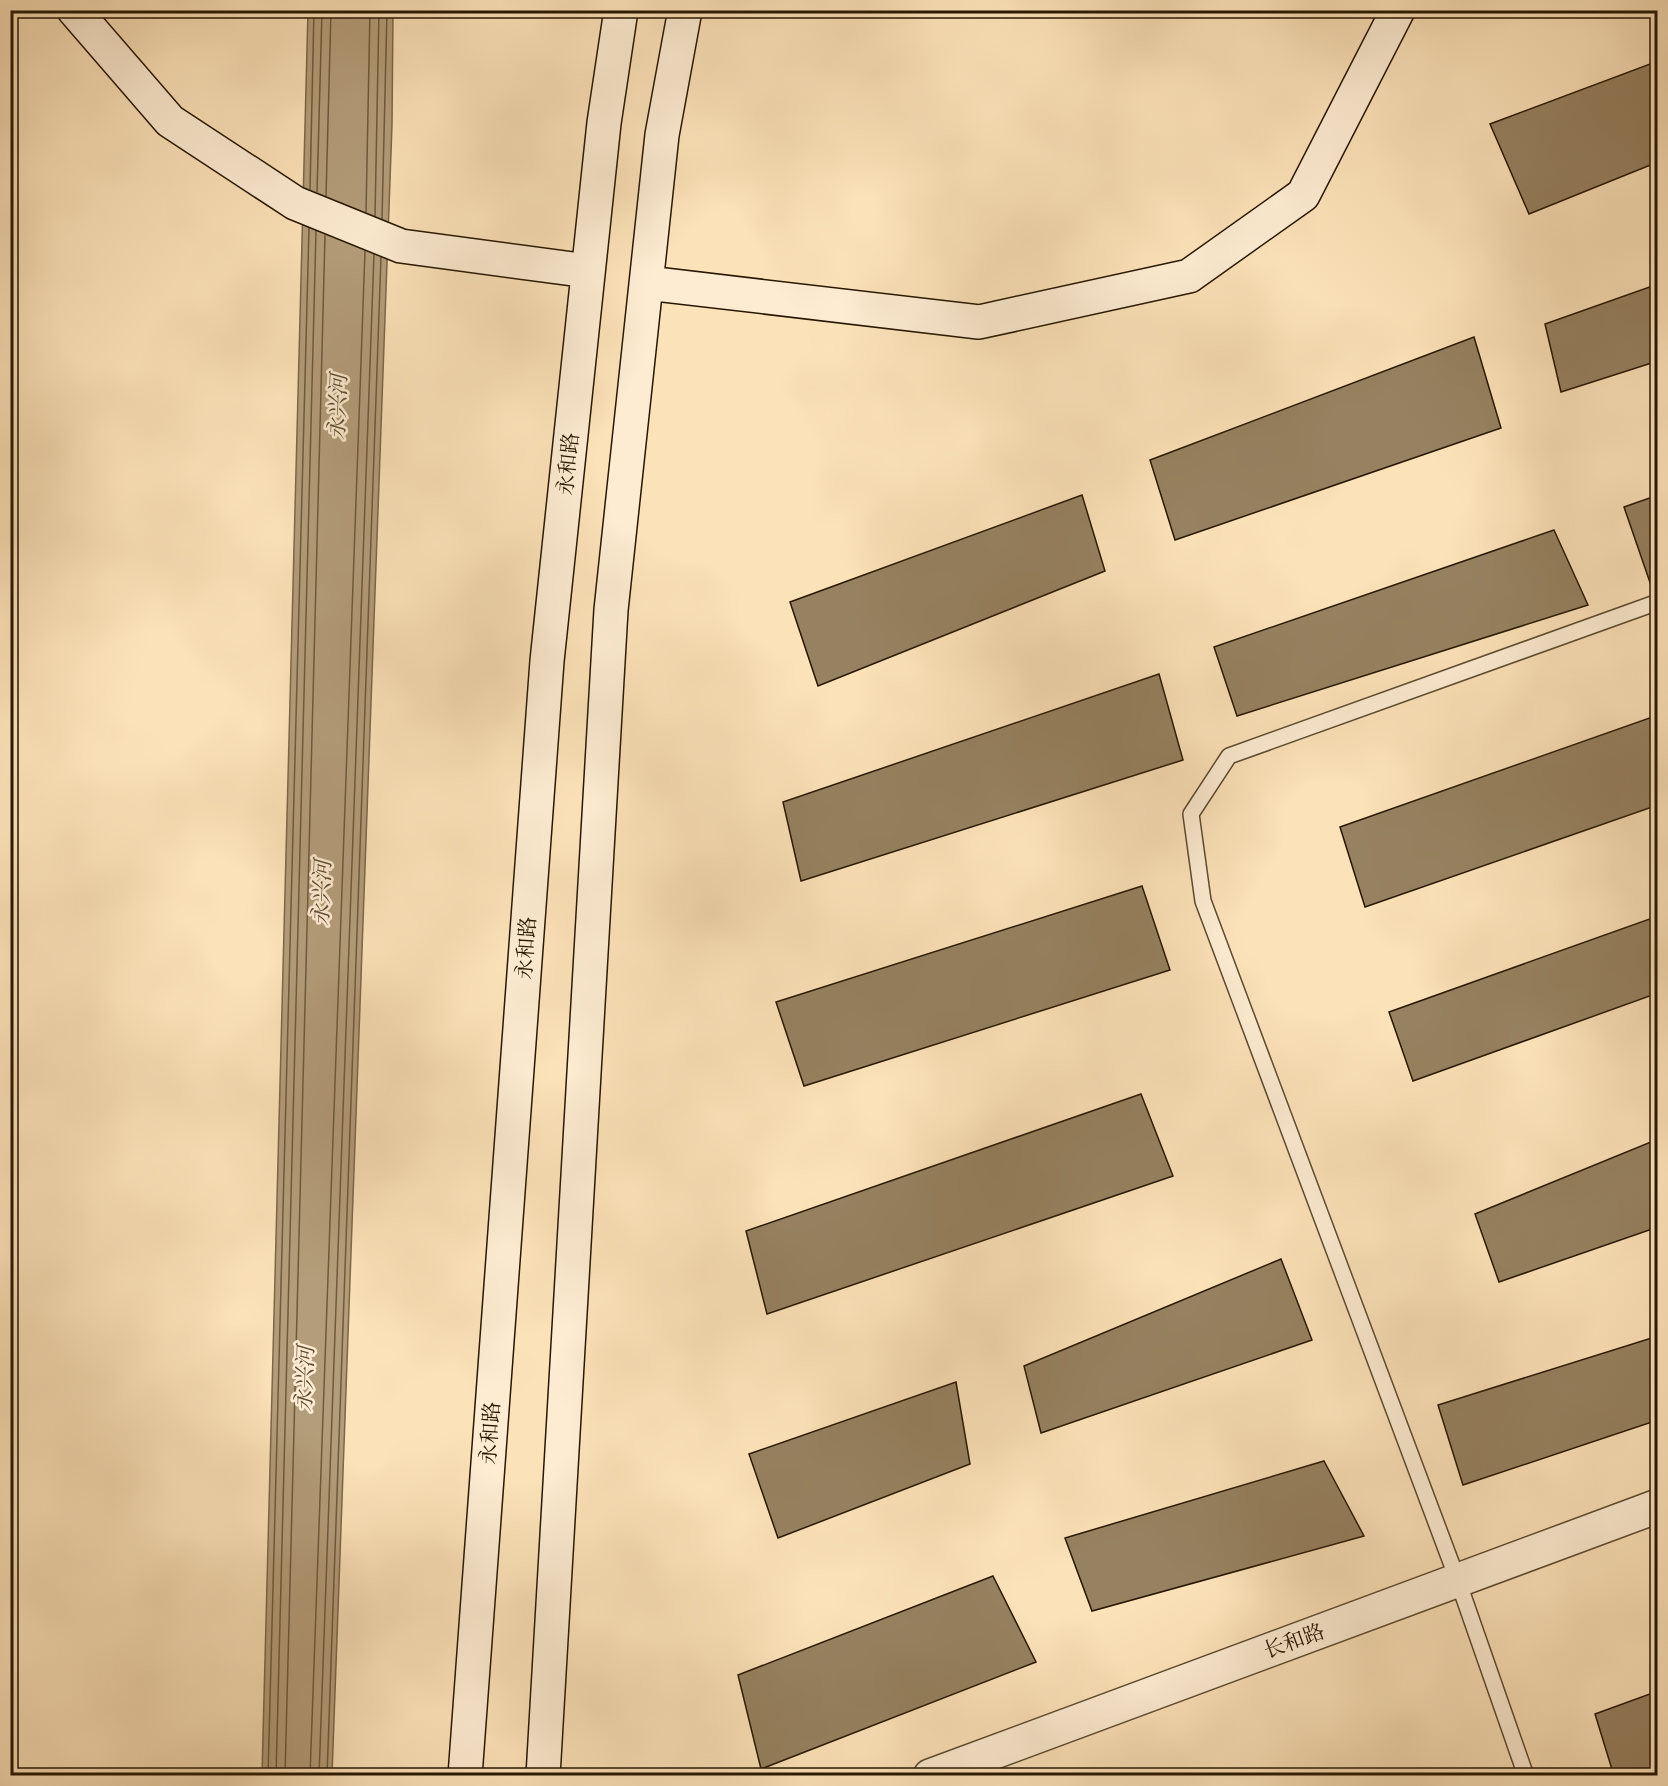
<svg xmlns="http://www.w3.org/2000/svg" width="1668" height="1786" font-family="'Old Standard TT','Noto Serif SC',serif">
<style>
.water{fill:#b49d7a;stroke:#7c6749;stroke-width:1.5}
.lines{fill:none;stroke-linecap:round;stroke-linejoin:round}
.shore{stroke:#6e5a3d;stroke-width:1.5}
.building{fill:#968160;stroke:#271700;stroke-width:1.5}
.service-casing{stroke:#5c4a2e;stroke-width:18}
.tertiary-casing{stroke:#5c4a2e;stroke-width:36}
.secondary-casing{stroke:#271700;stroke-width:36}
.service{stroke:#fdecd2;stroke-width:15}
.tertiary{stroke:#fdecd2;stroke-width:33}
.secondary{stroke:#fdecd2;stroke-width:33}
.labels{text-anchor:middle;stroke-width:5;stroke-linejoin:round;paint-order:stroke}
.street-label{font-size:21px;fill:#271700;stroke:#fdecd2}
.water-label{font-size:22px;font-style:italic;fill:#5f4d31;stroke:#fdecd2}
</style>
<rect width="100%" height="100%" fill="#fce2b9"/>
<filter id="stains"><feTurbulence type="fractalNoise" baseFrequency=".00333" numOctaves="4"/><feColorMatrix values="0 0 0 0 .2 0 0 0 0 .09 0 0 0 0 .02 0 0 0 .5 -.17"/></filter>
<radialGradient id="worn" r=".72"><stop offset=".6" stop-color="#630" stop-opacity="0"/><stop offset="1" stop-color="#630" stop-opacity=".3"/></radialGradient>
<path class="water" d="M308 11H393L392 125 332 1775H262Z"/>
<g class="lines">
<path class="shore" d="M310 189 314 10
M317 192 322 10
M326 196 331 10
M366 212 370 10
M375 216 379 10
M382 219 387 10
M268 1776 309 228
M276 1776 316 231
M285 1776 325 235
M310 1776 365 251
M319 1776 374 254
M327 1776 381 257"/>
</g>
<path class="building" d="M1658 61V162L1529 214 1490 124Z
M1658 284V361L1561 392 1545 324Z
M1474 337 1501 428 1175 540 1150 460Z
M1082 495 1105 571 818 686 790 602Z
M1658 495V593L1654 594 1624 507Z
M1554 530 1588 605 1237 716 1214 647Z
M1159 674 1183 760 801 881 783 802Z
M1658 715V805L1365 907 1340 827Z
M1142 886 1170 970 804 1086 776 1002Z
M1658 916V993L1413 1081 1389 1012Z
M1141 1094 1173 1176 767 1314 746 1231Z
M1658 1139V1227L1499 1282 1475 1214Z
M1281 1259 1312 1340 1041 1433 1024 1366Z
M1658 1336V1420L1463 1485 1438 1405Z
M956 1382 970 1464 778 1538 749 1454Z
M1324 1461 1364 1536 1092 1611 1065 1538Z
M993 1576 1036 1662 761 1769 738 1675Z
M1658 1691V1776H1614L1595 1714Z"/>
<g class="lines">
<defs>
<path id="service" d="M1526 1776 1458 1581 1203 901 1191 814 1229 756 1658 602"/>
<path id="tertiary" d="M930 1776 1658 1506"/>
<path id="secondary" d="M74 10 170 121 295 203 401 246 588 271
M647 283 979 322 1189 276 1303 195 1398 10
M465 1776 547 661 604 123 621 10
M543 1776 611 610 662 135 685 10"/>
</defs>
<use href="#service" class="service-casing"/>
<use href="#tertiary" class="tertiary-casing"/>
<use href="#secondary" class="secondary-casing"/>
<use href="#service" class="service"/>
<use href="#tertiary" class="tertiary"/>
<use href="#secondary" class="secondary"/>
</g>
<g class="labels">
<g class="street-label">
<text transform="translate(568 464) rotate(-84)" y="7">永和路</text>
<text transform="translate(526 948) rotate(-86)" y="7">永和路</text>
<text transform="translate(490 1433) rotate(-86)" y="7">永和路</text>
<text transform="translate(1294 1641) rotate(-20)" y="7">长和路</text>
</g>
<g class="water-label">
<text transform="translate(337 407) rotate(-88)" y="8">永兴河</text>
<text transform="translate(321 893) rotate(-88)" y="8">永兴河</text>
<text transform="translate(304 1379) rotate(-88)" y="8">永兴河</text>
</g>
</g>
<rect width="1668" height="1786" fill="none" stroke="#fce2b9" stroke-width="36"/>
<rect x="12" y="12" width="1644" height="1762" fill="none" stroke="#271700" stroke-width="3"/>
<rect x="18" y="18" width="1632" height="1750" fill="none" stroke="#271700" stroke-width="1.5"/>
<rect width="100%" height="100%" filter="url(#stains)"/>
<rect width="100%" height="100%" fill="url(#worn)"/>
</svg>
